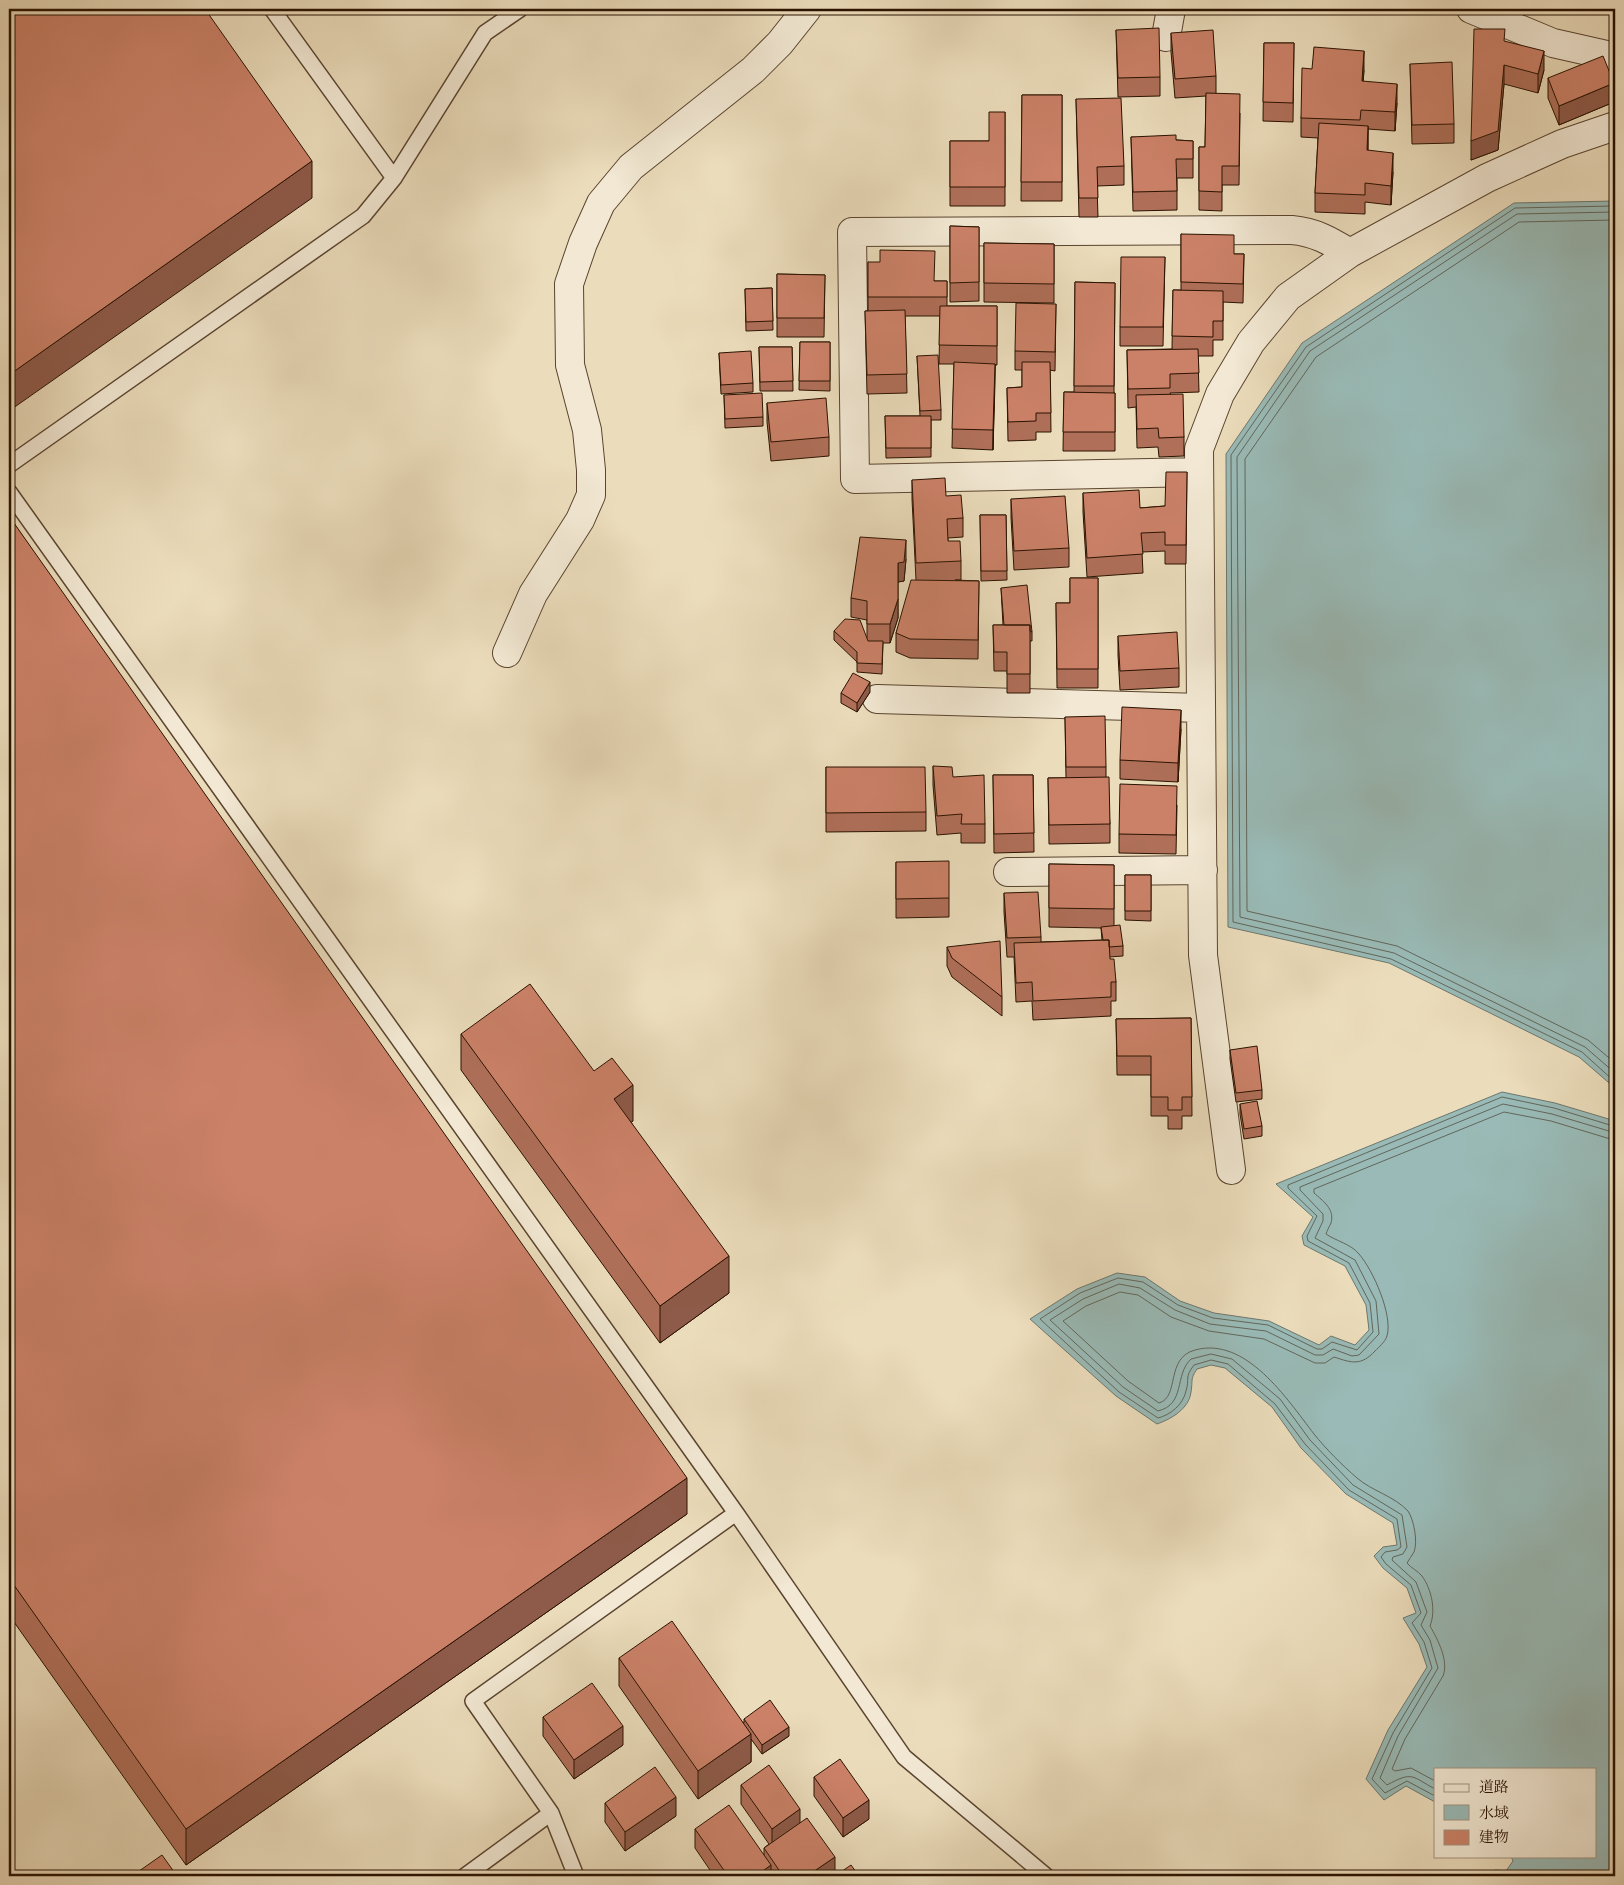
<svg xmlns="http://www.w3.org/2000/svg" width="1624" height="1885" font-family="'Libre Bodoni','Noto Serif JP',serif">
<style>
.water{fill:#99bab6;stroke:#6d776d}
.lines{fill:none;stroke-linecap:round;stroke-linejoin:round}
.shore{stroke:#62665b;stroke-width:1}
.lane-casing{stroke:#5a442f;stroke-width:18}
.street-casing{stroke:#5a442f;stroke-width:30}
.lane{stroke:#f2e8d3;stroke-width:15}
.street{stroke:#f2e8d3;stroke-width:28}
.wall{fill:#af6f59;stroke:#2a1200}
.shaded-wall{fill:#8e5a49;stroke:#2a1200}
.building{fill:#cb8168;stroke:#2a1200}
</style>
<rect width="100%" height="100%" fill="#ebdcbb"/>
<filter id="stains"><feTurbulence type="fractalNoise" baseFrequency=".004" numOctaves="4"/><feColorMatrix values="0 0 0 0 .2 0 0 0 0 .09 0 0 0 0 .02 0 0 0 .5 -.17"/></filter>
<radialGradient id="worn" r=".72"><stop offset=".6" stop-color="#630" stop-opacity="0"/><stop offset="1" stop-color="#630" stop-opacity=".3"/></radialGradient>
<path class="water" d="M1615 201V1088L1579 1057 1389 963 1228 927 1226 454 1302 343 1514 203Z
M1502 1092 1555 1103 1612 1120 1615 1119V1876H1494L1495 1870 1506 1871 1513 1861 1511 1856H1595V1769H1435V1802L1406 1786 1384 1800 1366 1779 1388 1730 1427 1667 1419 1644 1403 1618 1416 1613 1407 1588 1383 1568 1374 1556 1383 1547 1397 1545 1393 1523 1346 1494 1301 1448 1272 1407 1225 1368 1211 1365 1197 1369C1190 1379 1193 1380 1191 1392 1189 1409 1171 1419 1157 1424L1116 1396 1030 1319 1077 1289 1117 1273 1145 1277 1180 1301 1214 1313 1269 1321 1319 1345 1331 1336 1355 1345 1369 1330 1366 1305 1345 1266 1304 1245 1302 1236 1313 1217 1276 1184Z"/>
<g class="lines">
<path class="shore" d="M1615 206 1515 208 1306 347 1231 455 1233 922 1391 959 1582 1052 1615 1082
M1615 212 1517 214 1310 351 1237 457 1240 917 1394 953 1585 1047 1615 1073
M1615 220 1519 222 1316 357 1245 459 1247 911 1397 946 1588 1040 1615 1063
M1435 1781 1411 1768 1395 1771 1392 1769 1405 1739 1443 1676C1449 1661 1438 1640 1430 1626 1436 1611 1432 1590 1422 1576 1418 1571 1411 1568 1407 1563 1409 1559 1412 1556 1414 1552 1418 1542 1414 1520 1408 1511 1394 1496 1372 1491 1357 1478 1342 1465 1326 1449 1314 1434 1287 1399 1246 1336 1195 1350 1165 1358 1180 1397 1159 1403L1128 1381 1063 1321 1086 1306 1120 1292 1138 1295 1171 1317 1209 1331 1264 1339 1315 1363H1325L1334 1357C1352 1363 1361 1366 1375 1351 1379 1347 1385 1342 1387 1336 1393 1315 1373 1270 1359 1254 1351 1244 1336 1241 1326 1234 1327 1231 1329 1227 1331 1223 1335 1209 1323 1201 1314 1193V1189L1504 1112 1551 1121 1607 1138 1615 1139
M1435 1789C1411 1776 1413 1771 1387 1785L1380 1778 1398 1736 1438 1668 1430 1640 1421 1625 1427 1612 1416 1582 1392 1560 1393 1557 1403 1554 1407 1547 1402 1515 1353 1485 1310 1440 1280 1399 1232 1359 1211 1354 1191 1359C1174 1375 1186 1404 1158 1411L1123 1387 1050 1320 1083 1299 1119 1284 1140 1288 1175 1310 1210 1324 1266 1331 1315 1355H1323L1333 1349 1352 1356 1359 1355 1379 1334 1376 1301 1355 1260 1315 1238 1323 1221V1214L1300 1190V1187L1503 1104 1552 1114 1609 1131H1615
M1435 1796 1407 1781 1385 1793 1372 1779 1393 1733 1432 1668 1424 1642 1412 1623 1421 1613 1411 1585 1386 1564 1381 1557 1385 1552 1397 1550 1401 1547 1397 1519 1349 1490 1305 1444 1275 1404 1228 1364 1211 1360 1194 1365C1184 1378 1190 1378 1186 1391 1183 1405 1170 1415 1158 1418L1119 1392 1040 1319 1080 1293 1118 1278 1143 1282 1178 1305 1213 1318 1268 1325 1317 1349H1322L1332 1342 1357 1350 1373 1332 1370 1303 1349 1263 1308 1241 1307 1236 1317 1216 1288 1188V1185L1502 1097 1554 1108 1610 1125 1615 1124"/>
<defs>
<path id="lane" d="M272 9 394 178
M9 465 363 216 394 178 485 33 520 9
M9 492 736 1513 904 1757 1046 1876
M465 1876 551 1813
M576 1876 551 1813 473 1701 736 1513"/>
<path id="street" d="M1471 9 1553 43 1615 57
M1166 37 1171 9
M1199 472 855 479 852 232 1292 230C1315 232 1330 241 1350 253
M507 653 533 594 580 520 591 495V470L587 430 570 365 569 284 583 243 601 203 631 167 753 70 780 43 807 9
M877 699 1201 708
M1008 872 1203 870
M1231 1170 1203 955 1199 449 1220 394 1251 342 1288 297 1350 253 1487 178 1562 144 1615 126"/>
</defs>
<use href="#lane" class="lane-casing"/>
<use href="#street" class="street-casing"/>
<use href="#lane" class="lane"/>
<use href="#street" class="street"/>
</g>
<path class="wall" d="M1116 30 1160 77V96L1118 97Z
M1171 33 1216 76V94L1240 113 1239 185H1222V211L1199 210V147H1205L1206 96 1175 98 1171 52Z
M1505 41 1544 70 1538 93 1504 84 1498 150 1471 160Z
M1264 43H1294L1293 122 1263 121Z
M1410 64 1454 124V143L1412 144Z
M1312 69 1364 70 1363 81 1397 103 1395 131 1368 129V150L1393 172 1391 205 1365 202V214L1315 212V193L1318 138 1301 137V118Z
M1548 78 1614 102 1559 125 1548 98Z
M1022 95H1062V201H1021Z
M1076 99 1124 166V185L1097 186 1098 217H1079Z
M1005 112V206H950V141H989Z
M1131 137 1193 141V178H1177V210L1133 211Z
M950 226 979 227V301L950 302Z
M1181 234 1234 254H1244L1243 303 1223 302V340H1213V356H1198L1199 392 1170 393 1184 437V456L1159 457 1158 447 1137 448 1136 407 1128 408 1127 350 1172 349 1173 290H1181Z
M984 243 1054 244V303L984 302Z
M1165 257 1163 346H1120V327Z
M868 262 935 281H947V306H997V365H995L993 450 952 448 954 364H939L940 316H905L907 393 867 394 865 311H868Z
M777 274 825 275 824 337H777Z
M1075 282 1115 283 1114 393H1115V451H1063L1064 392H1074Z
M772 288 773 330 746 331 745 289Z
M1056 304 1055 371 1050 370 1051 432H1036V440L1008 441 1007 388 1022 387V370H1015V351Z
M800 342H830V391L799 390Z
M759 347H792L793 391H760Z
M719 353 753 383V392L721 394Z
M917 356 941 410V420H931V457L886 458 885 416H920Z
M724 395 763 417V426L725 428Z
M767 403 829 437V456L771 461 767 422Z
M1187 472 1186 564H1165V551L1142 552 1143 573 1087 577 1083 512V493L1140 508 1165 506Z
M912 480 946 496 963 518V537L948 538V541L961 561V580H955L979 581 978 659 910 658 896 652V633L916 580 912 499Z
M1011 499 1069 548V567L1014 570 1011 518Z
M980 515H1006L1007 580 981 581Z
M9 516 687 1514 186 1865 9 1615Z
M906 559 904 581 898 582V618L890 643H883L882 674 857 672V662L834 640V631L867 638V620L851 617V598Z
M1070 578H1098V688H1057L1056 603H1070Z
M1001 588 1032 632V641H1030V693H1007V671H994L993 625H1003Z
M1118 636 1179 668V687L1120 690 1118 655Z
M870 692 857 712 841 703V693Z
M1065 717 1106 767V777L1110 824V843L1049 844 1048 778H1066Z
M1181 729 1178 782 1120 779V760Z
M933 766 953 777 985 824V843H961V833L937 835 933 785Z
M826 767 926 812V831L826 832Z
M993 775H1033L1034 852 994 853Z
M1177 805 1176 854 1119 853V834Z
M896 862 949 898V917L896 918Z
M1049 864 1114 865V926L1123 946V956L1109 957 1116 982V1001H1111V1016L1033 1020 1032 1001 1016 1002 1014 957H1007L1004 912V893L1041 937V942L1102 940 1101 928 1049 927Z
M1125 875H1151V921L1125 920Z
M947 947 1002 997V1016L952 977 947 966Z
M1191 1018 1192 1116H1182V1129H1168V1116H1151V1075H1117L1116 1019Z
M461 1034 594 1071 633 1121 631 1122 729 1293 660 1343 461 1070Z
M1230 1050 1262 1090V1099L1236 1102 1230 1059Z
M1240 1104 1262 1126V1136L1244 1139 1240 1114Z
M619 1658 744 1723V1719L789 1736 762 1754 751 1739V1762L698 1799 619 1686Z
M543 1717 623 1745 574 1779 543 1736Z
M814 1777 869 1819 843 1837 814 1796Z
M741 1785 800 1823 835 1876H714L695 1848V1829L764 1855V1848L769 1844 741 1804Z
M605 1803 676 1816 625 1851 605 1822Z"/>
<path class="shaded-wall" d="M1364 51V70L1362 100V81Z
M1544 51V70L1538 93V74Z
M1504 65V84L1498 150 1471 160V141Z
M1614 83V102L1559 125V106Z
M1397 84V103L1395 131V112Z
M1368 126V145L1367 169V150Z
M1393 153V172L1391 205V186Z
M312 161V198L9 411V375Z
M995 364V383L993 450V430Z
M906 540V559L904 581 898 582V563Z
M898 599V618L890 643V624Z
M870 682V692L857 712V703Z
M1181 710V729L1178 782V763Z
M633 1085V1121L614 1135V1099Z
M729 1256V1293L660 1343V1306Z
M687 1478V1514L186 1865V1829Z
M623 1726V1745L574 1779V1760Z
M789 1727V1736L762 1754V1745Z
M751 1734V1762L698 1799V1771Z
M676 1797V1816L625 1851V1832Z
M869 1800V1819L843 1837V1818Z
M800 1809V1828L772 1848V1829Z
M835 1857V1876H807Z
M771 1865V1876H756Z"/>
<path class="building" d="M9 9H205L312 161 9 375Z
M1159 28 1160 77 1118 78 1116 30Z
M1474 29H1505L1504 41 1544 51 1538 74 1504 65 1498 131 1471 141Z
M1213 30 1216 76 1175 79 1171 33Z
M1264 43H1294L1293 103 1263 102Z
M1314 47 1364 51 1362 81 1397 84 1395 112 1361 110 1360 120 1301 118 1302 68 1312 69Z
M1603 56 1614 83 1559 106 1548 78Z
M1452 62 1454 124 1412 125 1410 64Z
M1206 93 1240 94 1239 166H1222V192L1199 191V147H1205Z
M1022 95H1062V182H1021Z
M1121 98 1124 166 1097 167 1098 198H1079L1076 99Z
M989 112H1005V187H950V141H989Z
M1319 123 1368 126 1367 150 1393 153 1391 186 1365 183V195L1315 193Z
M1176 135V140L1193 141V159H1176L1177 191 1133 192 1131 137Z
M950 226 979 227V282L950 283Z
M1181 234 1234 235V254H1244L1243 284 1181 282Z
M984 243 1054 244V284L984 283Z
M880 250 935 251 934 281H947V297H868V262H880Z
M1121 257H1165L1163 327H1120Z
M777 274 825 275 824 318H777Z
M1075 282 1115 283 1114 386H1074Z
M772 288 773 321 746 322 745 289Z
M1173 290 1223 291V321H1213V337L1172 336Z
M1016 303 1056 304 1055 352 1015 351Z
M940 306H997V346L939 345Z
M905 310 907 374 867 375 865 311Z
M800 342H830V381H799Z
M759 347H792L793 381 760 382Z
M1198 349 1199 373 1170 374V388L1128 389 1127 350Z
M751 351 753 383 721 385 719 353Z
M938 355 941 410 920 411 917 356Z
M954 362 995 364 993 430 952 429Z
M1022 362H1050L1051 413H1036V421L1008 422 1007 388 1022 387Z
M1064 392 1115 393V432H1063Z
M762 393 763 417 725 419 724 395Z
M1183 394 1184 437 1159 438 1158 428 1137 429 1136 395Z
M826 398 829 437 771 442 767 403Z
M885 416H931V448H886Z
M1166 472H1187L1186 545H1165V532L1141 533 1143 554 1087 558 1083 493 1139 490 1140 508 1165 506Z
M945 478 946 496 961 495 963 518 947 519 948 541H960L961 561 916 563 912 480Z
M1065 496 1069 548 1014 551 1011 499Z
M980 515H1006L1007 571H981Z
M9 516 687 1478 186 1829 9 1578Z
M860 537 906 540 904 562 898 563V599L890 624H867V601L851 598Z
M1070 578H1098V669H1057L1056 603H1070Z
M911 580 979 581 978 640 910 639 896 633Z
M1027 585 1032 632 1030 631V625H1004L1001 588Z
M845 619 860 620 868 641H883L882 664 857 663V652L834 631Z
M993 625H1030V674H1007V652H994Z
M1177 632 1179 668 1120 671 1118 636Z
M853 673 870 682 857 703 841 693Z
M1122 707 1181 710 1178 763 1120 760Z
M1105 716 1106 767H1066L1065 717Z
M933 766 952 767 953 777 984 775 985 824H961L962 814 937 816Z
M826 767H925L926 812 826 813Z
M993 775H1033L1034 833 994 834Z
M1109 777 1110 824 1049 825 1048 778Z
M1120 784 1177 786 1176 835 1119 834Z
M949 861V898L896 899V862Z
M1049 864 1114 865V909L1049 908Z
M1125 875H1151V911H1125Z
M1038 892 1041 937 1007 938 1004 893Z
M1120 925 1123 946 1109 947V940H1103L1101 927Z
M1109 940 1110 959H1114L1116 982H1111V997L1033 1001 1032 982 1016 983 1014 943Z
M1000 941 1002 997 952 958 947 947Z
M530 984 594 1071 612 1058 633 1085 614 1099 729 1256 660 1306 461 1034Z
M1191 1018 1192 1097H1182V1110H1168V1097H1151V1056H1117L1116 1019Z
M1257 1046 1262 1090 1236 1093 1230 1050Z
M1257 1101 1262 1126 1244 1129 1240 1104Z
M672 1621 751 1734 698 1771 619 1658Z
M592 1683 623 1726 574 1760 543 1717Z
M770 1700 789 1727 762 1745 744 1719Z
M840 1759 869 1800 843 1818 814 1777Z
M769 1765 800 1809 772 1829 741 1785Z
M655 1767 676 1797 625 1832 605 1803Z
M729 1805 771 1865 756 1876H728L695 1829Z
M807 1818 835 1857 807 1876H783L764 1848Z
M162 1855 177 1876H132Z
M851 1865 859 1876H835Z"/>
<rect width="1624" height="1885" fill="none" stroke="#ebdcbb" stroke-width="30"/>
<rect x="10" y="10" width="1604" height="1865" fill="none" stroke="#2a1200" stroke-width="2.5"/>
<rect x="15" y="15" width="1594" height="1855" fill="none" stroke="#2a1200"/>
<rect x="1434" y="1768" width="162" height="90" fill="#f2e8d3" stroke="#a2927f"/>
<rect x="1444" y="1784" width="25" height="8" fill="#f2e8d3" stroke="#a2927f"/>
<text x="1479" y="1792" font-size="15" fill="#2a1200">道路</text>
<rect x="1444" y="1805" width="25" height="15" fill="#99bab6" stroke="#a2927f"/>
<text x="1479" y="1818" font-size="15" fill="#2a1200">水域</text>
<rect x="1444" y="1830" width="25" height="15" fill="#cb8168" stroke="#a2927f"/>
<text x="1479" y="1842" font-size="15" fill="#2a1200">建物</text>
<rect width="100%" height="100%" filter="url(#stains)"/>
<rect width="100%" height="100%" fill="url(#worn)"/>
</svg>
